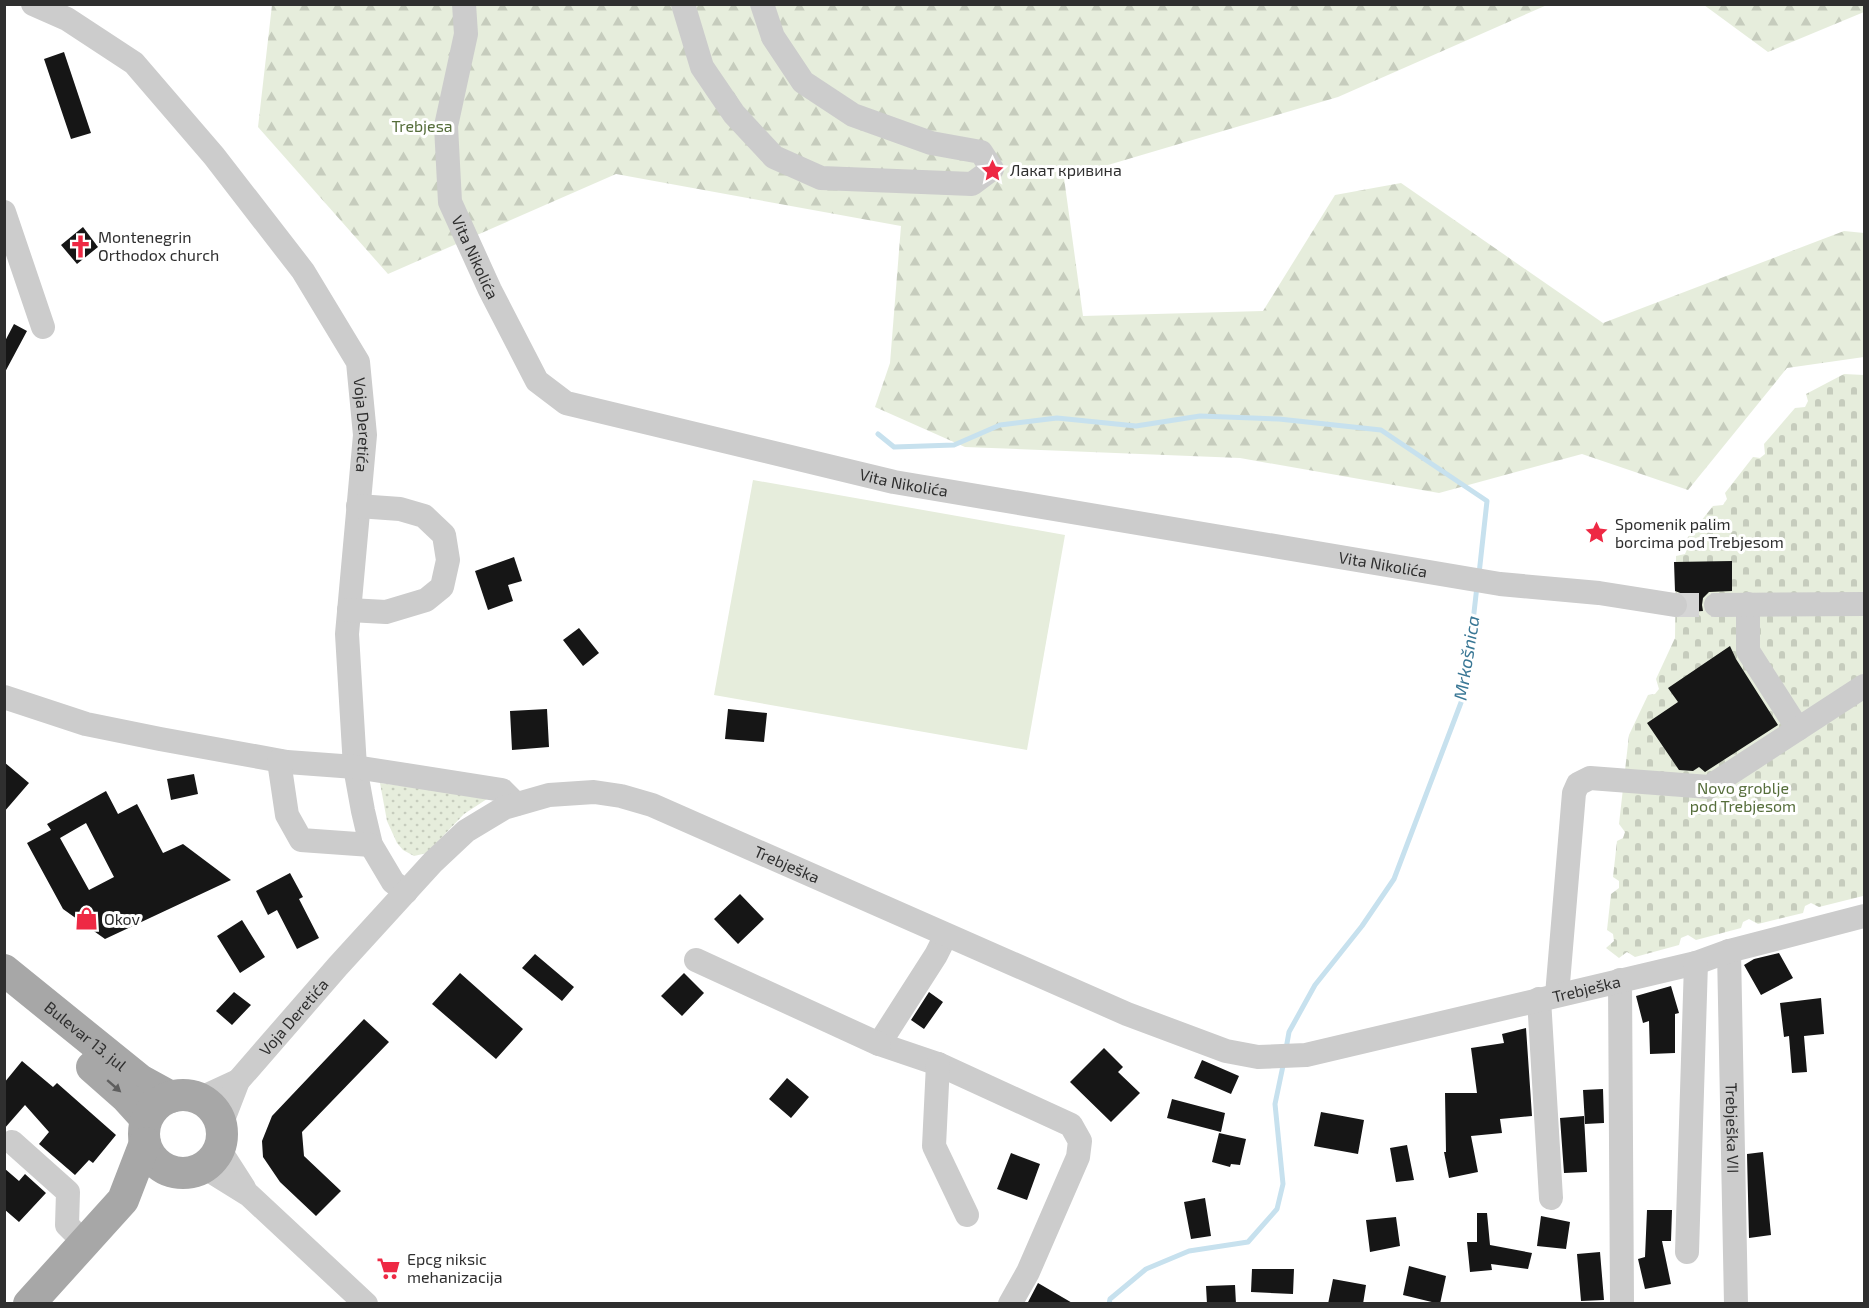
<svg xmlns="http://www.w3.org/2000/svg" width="1869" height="1308" font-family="'Exo 2',sans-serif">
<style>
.grass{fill:url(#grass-dots)}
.forest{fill:url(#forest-firs)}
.cemetery{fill:url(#cemetery-stones)}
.green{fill:#e6eddc}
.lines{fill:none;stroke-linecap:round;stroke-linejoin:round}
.stream{stroke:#c7e1ee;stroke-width:5}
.building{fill:#161616;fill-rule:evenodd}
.minor-tunnel{stroke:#d5d5d5;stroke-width:24;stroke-dasharray:24 12;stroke-linecap:butt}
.minor{stroke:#ccc;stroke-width:24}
.major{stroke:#a7a7a7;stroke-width:32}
.oneway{fill:#5f5f5f}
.labels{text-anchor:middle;stroke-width:6;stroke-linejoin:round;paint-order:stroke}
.park-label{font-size:16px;fill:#556d3a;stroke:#fff}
.poi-label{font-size:16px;fill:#2f2f2f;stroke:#fff;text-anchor:start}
.street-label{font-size:16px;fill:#2f2f2f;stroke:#fff}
.water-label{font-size:18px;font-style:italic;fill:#397795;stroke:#fff}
</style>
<defs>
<pattern id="grass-dots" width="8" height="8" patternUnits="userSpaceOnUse" patternTransform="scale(1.5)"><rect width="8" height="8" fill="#e6eddc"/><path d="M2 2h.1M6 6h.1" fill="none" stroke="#c6ccbd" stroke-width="1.8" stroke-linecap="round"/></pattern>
<pattern id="forest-firs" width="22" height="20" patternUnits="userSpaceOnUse" patternTransform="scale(1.5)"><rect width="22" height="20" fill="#e6eddc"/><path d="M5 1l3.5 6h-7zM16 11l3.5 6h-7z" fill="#c6ccbd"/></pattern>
<pattern id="cemetery-stones" width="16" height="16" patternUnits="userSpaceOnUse" patternTransform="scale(1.5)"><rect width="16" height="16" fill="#e6eddc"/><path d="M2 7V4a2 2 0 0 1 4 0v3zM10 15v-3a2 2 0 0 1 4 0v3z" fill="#c6ccbd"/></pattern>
</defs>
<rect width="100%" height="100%" fill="#fff"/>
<path class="grass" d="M380 783 490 797 464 814 427 853 414 856 403 850 397 843 387 821Z"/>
<path class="forest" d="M1864 4V12L1768 52 1704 5Z
M272 5H1547L1338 97 1064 178 1083 316 1263 311 1335 195 1401 183 1603 323 1844 231 1864 233V357L1787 368 1688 490 1582 454 1439 493 1240 458 965 447 875 407 890 363 901 226 616 174 388 274 258 127Z"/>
<path class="cemetery" d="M1844 374 1864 375V890L1863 896 1819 907 1811 903 1805 906 1803 913 1758 924 1749 919 1743 922 1741 928 1696 940 1688 935 1681 938 1679 945 1635 957 1627 952 1619 958 1606 948 1614 941 1613 934 1607 930 1611 894 1619 888V881L1613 877 1617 841 1623 838 1625 832 1619 824 1629 735 1648 695 1655 694 1659 689 1656 679 1675 638 1676 556 1685 554 1688 547 1685 541 1713 506 1723 505 1727 499 1725 493 1753 457 1760 458 1765 454 1764 444 1795 408 1805 407 1808 401 1806 394Z"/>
<path class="green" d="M753 480 1065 535 1027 750 714 695Z"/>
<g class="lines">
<path class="stream" d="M878 434 894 447 954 445 1000 425 1057 418 1136 426 1200 416 1279 419 1381 430 1487 501 1479 574
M1286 1049 1289 1032 1315 985 1362 926 1394 879 1465 692 1477 586
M1109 1304 1110 1299 1146 1269 1189 1251 1248 1242 1277 1209 1283 1184 1275 1104 1284 1061"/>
</g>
<path class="building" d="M64 52 91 133 71 139 44 59Z
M83 227 98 247 77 264 61 245Z
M14 324 27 331 4 374V343Z
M514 557 522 581 508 585 513 601 488 610 475 571Z
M1732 561V591L1709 592 1703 598 1702 605 1703 611 1687 612 1689 607 1688 599 1683 594 1675 591 1674 562Z
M579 628 599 653 583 666 563 640Z
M1730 646 1736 659 1778 725 1705 772 1699 767 1693 771 1679 770 1647 723 1678 702 1668 688Z
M547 709 549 747 512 750 510 711Z
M728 709 767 713 764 742 725 739Z
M4 762 29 783 4 812Z
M194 774 198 794 171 800 167 779Z
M106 791 118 814 137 804 163 853 183 844 231 880 105 939 63 909 27 843 51 830 47 824ZM86 823 114 877 89 890 60 838Z
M290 873 303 897 299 899 319 938 297 949 277 910 268 915 256 891Z
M740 894 764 919 738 944 714 919Z
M242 920 265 957 240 973 217 936Z
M1779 953 1793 978 1761 995 1744 965 1754 959Z
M535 954 574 987 562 1001 522 968Z
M460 973 523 1029 496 1059 432 1004Z
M684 973 704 993 682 1016 661 996Z
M1671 986 1679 1013 1675 1014V1053L1650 1054 1649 1021 1643 1023 1636 996Z
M234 992 251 1005 232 1025 216 1011Z
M929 992 943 1002 924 1029 911 1020Z
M1821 998 1824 1034 1804 1036 1807 1072 1792 1073 1789 1036 1784 1037 1780 1003Z
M364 1019 389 1042 302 1132 304 1156 341 1191 316 1216 280 1182 263 1157 262 1141 272 1116Z
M1526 1028 1532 1116 1500 1119 1502 1133 1471 1136 1478 1172 1449 1178 1444 1152H1446L1445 1093H1477L1471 1048 1504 1043 1502 1034Z
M1104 1048 1123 1067 1118 1072 1140 1093 1111 1122 1070 1082Z
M1202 1060 1239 1076 1231 1094 1194 1078Z
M22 1061 53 1087 57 1083 116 1135 93 1163 89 1160 75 1175 39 1144 49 1132 25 1105 4 1129V1083Z
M787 1078 809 1097 791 1118 769 1099Z
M1603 1089 1604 1123 1585 1124 1583 1090Z
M1172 1099 1225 1113 1221 1132 1167 1118Z
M1321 1112 1364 1120 1358 1154 1314 1146Z
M1584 1116 1587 1172 1564 1173 1560 1118Z
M1219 1133 1246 1139 1240 1165 1231 1164 1230 1167 1212 1162Z
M1407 1145 1414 1180 1396 1182 1390 1148Z
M1763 1152 1771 1235 1749 1238 1747 1154Z
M1011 1153 1040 1164 1027 1200 997 1189Z
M4 1168 19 1181 25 1174 46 1193 19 1222 4 1209Z
M1205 1198 1211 1236 1191 1239 1184 1202Z
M1647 1210H1672L1671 1241H1662L1671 1284 1645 1289 1638 1259 1645 1257Z
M1477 1213H1487L1490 1245 1532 1253 1528 1269 1491 1264 1492 1270 1470 1272 1467 1242H1477Z
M1541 1216 1570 1222 1566 1249 1537 1246Z
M1396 1217 1400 1246 1370 1252 1366 1220Z
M1600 1252 1604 1300 1581 1301 1577 1254Z
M1409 1266 1446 1276 1440 1304 1403 1295Z
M1252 1269H1294L1293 1294 1251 1292Z
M1333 1279 1366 1285 1363 1304H1328Z
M1038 1283 1074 1304H1027Z
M1235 1285 1236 1304H1207L1206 1286Z"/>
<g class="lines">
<path class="minor-tunnel" d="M1675 605H1716"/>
<g class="minor">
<path id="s1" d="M33 4 67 19 134 63 214 156 303 271 358 362 365 435 347 634 355 767 363 811 371 845 393 882 406 892"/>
<path id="s2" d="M464 4 466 34 446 126 450 202 490 290 537 381 566 403 894 482 1500 584 1599 593 1675 605"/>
<path d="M683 4 702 67 734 114 774 157 821 178 972 184 992 169 981 152 931 143 853 115 803 82 773 37 762 4"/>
<path d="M4 212 43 327"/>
<path d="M1748 604V651L1798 729"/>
<path d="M1716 605 1864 604"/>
<path d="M349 610 386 612 426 600 442 587 448 560 444 535 424 516 400 509 358 506"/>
<path d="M4 697 86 724 160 739 287 762 355 767 502 790 516 804"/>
<path d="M279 761 287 815 301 840 371 845"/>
<path d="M946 935 936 955 879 1044 938 1064 1071 1125 1080 1141 1078 1157 1028 1272 1010 1304"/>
<path id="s3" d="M1729 951 1736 1304"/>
<path d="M696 960 879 1044"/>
<path d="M1620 980 1622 1304"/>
<path d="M1557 995 1574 793 1578 784 1590 778 1709 787 1864 686"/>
<path d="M1539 999 1551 1198"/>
<path d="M938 1064 934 1146 967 1215"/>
<path d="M199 1099 238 1081"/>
<path id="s4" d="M221 1125 238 1081 338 966 433 862 466 831 504 808 549 795 594 792 621 796 652 805 1127 1014 1226 1051 1258 1057 1306 1055 1696 963 1729 951 1864 916"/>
<path d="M12 1142 68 1192 67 1225 85 1243"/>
<path d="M219 1149 244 1188"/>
<path d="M204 1167 249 1195 366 1304"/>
<path d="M1687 1252 1696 963"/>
</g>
<g class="major">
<path id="s5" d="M4 970 140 1080 171 1097"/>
<path d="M92 1067 126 1097 146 1119"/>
<circle cx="183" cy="1134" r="39"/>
<path d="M29 1304 123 1200 145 1143"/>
</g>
</g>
<defs><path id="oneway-solid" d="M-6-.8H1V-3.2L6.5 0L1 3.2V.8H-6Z" transform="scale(1.5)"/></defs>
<use class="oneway" href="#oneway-solid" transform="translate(114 1086) rotate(41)"/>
<defs>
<symbol id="sight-bare" viewBox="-9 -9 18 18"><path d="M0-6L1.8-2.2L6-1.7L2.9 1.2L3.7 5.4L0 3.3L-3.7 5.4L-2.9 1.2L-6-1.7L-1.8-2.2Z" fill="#ee2944" stroke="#fff" stroke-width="2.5" paint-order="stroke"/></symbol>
<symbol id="church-bare" viewBox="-9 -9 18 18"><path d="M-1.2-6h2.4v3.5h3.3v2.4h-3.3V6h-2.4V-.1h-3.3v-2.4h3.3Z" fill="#ee2944" stroke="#fff" stroke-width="2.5" paint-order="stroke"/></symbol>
<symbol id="shop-bare" viewBox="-9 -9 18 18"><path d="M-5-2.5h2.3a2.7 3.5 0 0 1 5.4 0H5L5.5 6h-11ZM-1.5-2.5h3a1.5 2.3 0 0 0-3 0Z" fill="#ee2944" stroke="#fff" stroke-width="2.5" paint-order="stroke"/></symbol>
<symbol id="supermarket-bare" viewBox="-9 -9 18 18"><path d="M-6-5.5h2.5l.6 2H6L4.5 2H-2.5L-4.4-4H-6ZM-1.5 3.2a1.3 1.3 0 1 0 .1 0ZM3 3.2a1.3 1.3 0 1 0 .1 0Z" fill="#ee2944" stroke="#fff" stroke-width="2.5" paint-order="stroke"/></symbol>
</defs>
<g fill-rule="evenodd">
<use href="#sight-bare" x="976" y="154" width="33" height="33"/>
<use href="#church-bare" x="64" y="230" width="33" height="33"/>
<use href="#sight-bare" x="1580" y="516" width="33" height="33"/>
<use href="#shop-bare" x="70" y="902" width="33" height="33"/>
<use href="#supermarket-bare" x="372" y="1252" width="33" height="33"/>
</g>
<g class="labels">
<g class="park-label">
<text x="422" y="132">Trebjesa</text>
<text x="1743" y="794">Novo groblje<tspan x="1743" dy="18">pod Trebjesom</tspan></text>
</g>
<g class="poi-label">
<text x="1010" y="176">Лакат кривина</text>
<text x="98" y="243">Montenegrin<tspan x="98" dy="18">Orthodox church</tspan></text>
<text x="1615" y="530">Spomenik palim<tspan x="1615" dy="18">borcima pod Trebjesom</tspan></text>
<text x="104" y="925">Okov</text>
<text x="407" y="1265">Epcg niksic<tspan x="407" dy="18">mehanizacija</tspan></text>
</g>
<g class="street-label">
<text dy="6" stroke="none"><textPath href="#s2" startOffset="261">Vita Nikolića</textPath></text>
<text dy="6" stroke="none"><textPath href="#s1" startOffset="555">Voja Deretića</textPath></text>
<text dy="6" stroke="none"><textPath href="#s2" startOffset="783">Vita Nikolića</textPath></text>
<text dy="6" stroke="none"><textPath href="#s2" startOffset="1269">Vita Nikolića</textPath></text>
<text dy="6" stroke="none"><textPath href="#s4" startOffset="729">Trebješka</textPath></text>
<text dy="6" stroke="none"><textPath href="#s4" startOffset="1575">Trebješka</textPath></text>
<text dy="6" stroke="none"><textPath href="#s4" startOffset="132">Voja Deretića</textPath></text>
<text dy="6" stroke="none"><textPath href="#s5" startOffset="105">Bulevar 13. jul</textPath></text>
<text dy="6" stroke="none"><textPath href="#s3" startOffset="177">Trebješka VII</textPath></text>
</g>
<g class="water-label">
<text transform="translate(1467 658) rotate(-81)" y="6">Mrkošnica</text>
</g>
</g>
<rect width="1869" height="1308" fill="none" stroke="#2f2f2f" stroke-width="12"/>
</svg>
